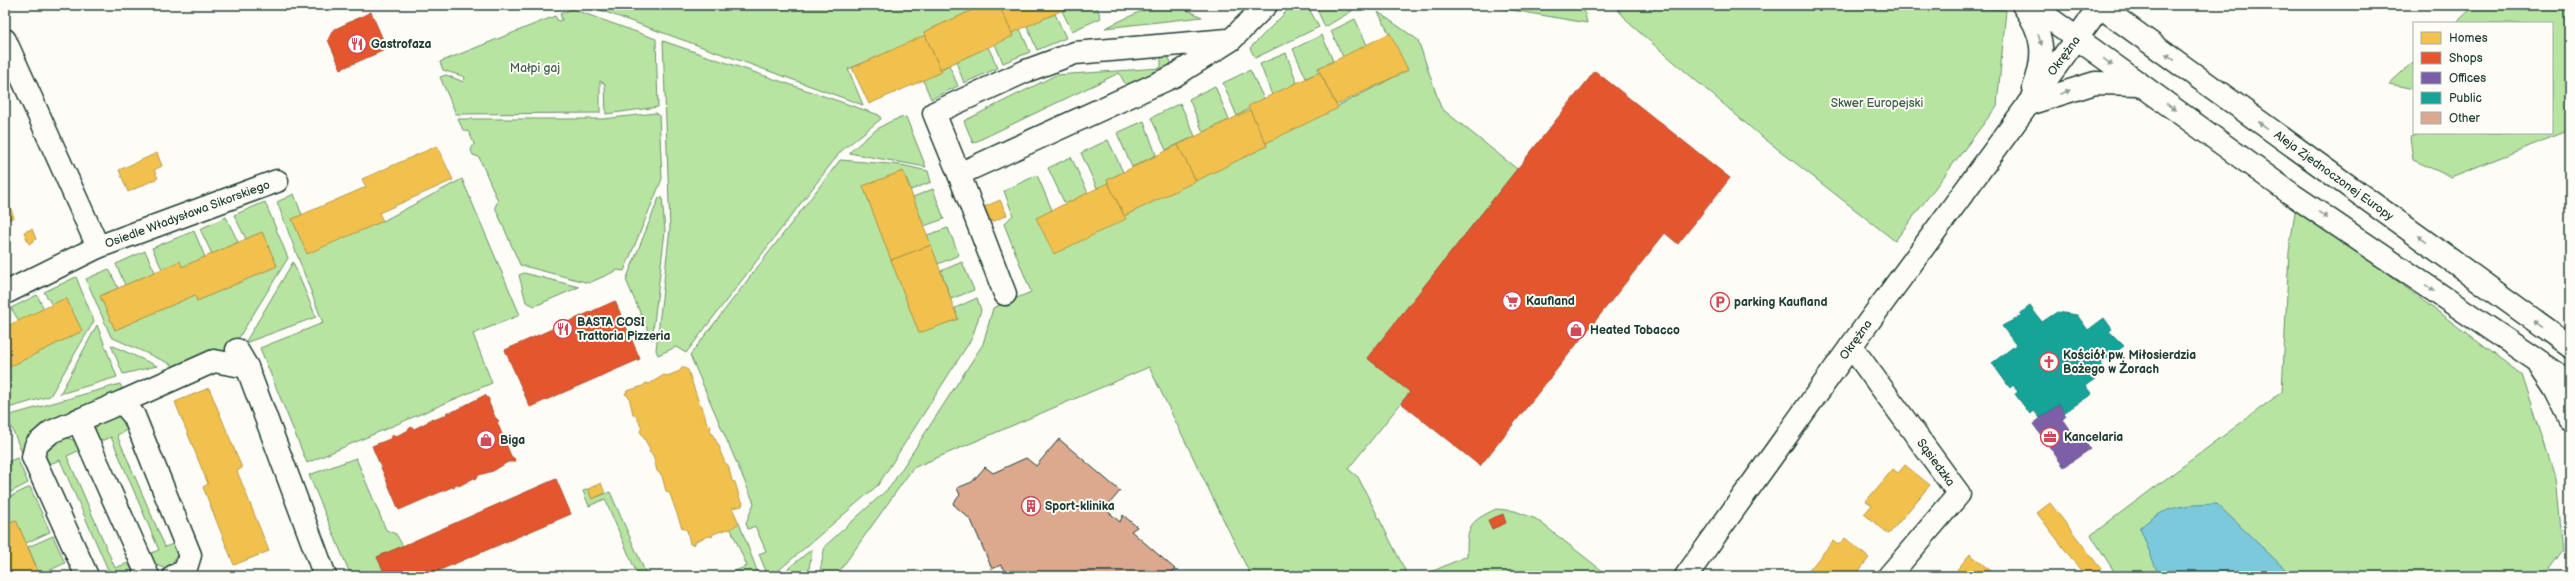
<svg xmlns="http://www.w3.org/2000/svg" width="2575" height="581" font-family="'Balsamiq Sans',sans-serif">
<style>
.green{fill:#b8e4a2;stroke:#6c906b}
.water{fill:#7dc9dc;stroke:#579199}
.homes{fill:#f2c14e;stroke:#b39946}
.shops{fill:#e4572e;stroke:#a94f30}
.offices{fill:#7b5ea7;stroke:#5f5484}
.public{fill:#17a398;stroke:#19847a}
.building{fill:#dca98f;stroke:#1f3d34}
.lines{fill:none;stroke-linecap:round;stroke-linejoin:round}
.minor-casing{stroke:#1f3d34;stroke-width:25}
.major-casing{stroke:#1f3d34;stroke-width:25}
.minor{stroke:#fdfcf7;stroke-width:22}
.major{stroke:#fdfcf7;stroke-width:22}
.oneway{fill:#8e9c96}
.labels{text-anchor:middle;stroke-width:4;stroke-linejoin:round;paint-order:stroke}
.poi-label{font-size:12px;font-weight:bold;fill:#1f3d34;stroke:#fdfcf7;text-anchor:start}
.street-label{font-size:12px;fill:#1f3d34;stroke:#fdfcf7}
.park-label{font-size:12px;fill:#3e5e4a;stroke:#fdfcf7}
</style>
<rect width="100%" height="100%" fill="#fdfcf7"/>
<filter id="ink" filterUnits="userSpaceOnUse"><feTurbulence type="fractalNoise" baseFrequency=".025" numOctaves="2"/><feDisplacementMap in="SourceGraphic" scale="8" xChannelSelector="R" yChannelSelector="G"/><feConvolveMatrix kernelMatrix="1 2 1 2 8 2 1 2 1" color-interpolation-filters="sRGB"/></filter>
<g filter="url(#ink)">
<path class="green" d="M586 5H984L924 32 926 37 848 69 863 105Z
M1074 5H1096L1101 18 1072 31 1062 11Z
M1154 5 1179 6 1202 17 1105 28Z
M1293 5H1307L1319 27 1255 58 1250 48Z
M1315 5H1349L1352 11 1325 27Z
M1483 5H1583L1587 23Z
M1614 5H1907L2006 10 1997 106 1895 241 1756 132 1631 25Z
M2475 5H2570V130L2451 177 2413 160 2410 137 2421 133H2552V23H2456Z
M572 9 656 39 658 107 606 114 605 84 600 81V113L456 114 440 77 446 75 464 82 465 77 443 70 440 62 555 16 558 21 562 20 560 14Z
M1378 12 1418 40 1441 108 1517 169 1368 358 1410 392 1348 469 1358 477 1408 576H1251L1149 367 913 468 836 576H819L825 546 890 487 983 344 993 308 1031 292 1004 224 1013 215 1004 191 1037 175 1052 210 1037 218 1124 216 1267 146 1266 143 1408 70Z
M1055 14 1066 38 1037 50 1027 26Z
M1355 19 1367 45 1343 57 1331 31Z
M1020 29 1030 52 1003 63 995 44 1013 36 1012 33Z
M1322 35 1333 61 1318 68 1320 72 1306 78 1293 49Z
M663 41 879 115 881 119 841 151 686 353 676 347 658 355 656 350 670 229Z
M988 47 998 68 964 83 956 62Z
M1161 53H1166L1171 62 1170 68 1127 87 1119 73 973 143 964 121 1056 75 1161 68Z
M1286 53 1297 83 1272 95 1260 64Z
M2414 61V89L2389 84Z
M949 65 958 86 931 99 923 80Z
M1250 70 1264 99 1237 116 1223 83Z
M1215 86 1229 120 1203 132 1189 99Z
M1180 103 1195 136 1166 150 1151 118Z
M656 113 659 115 662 179 624 271 618 270 589 283 520 265 495 207 498 201 479 157 473 155 471 150 474 144 469 132 463 130 458 119H603Z
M906 117 926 167 849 153C865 139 883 120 906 117Z
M1144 121 1156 155 1132 167 1117 133Z
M1108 140 1123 172 1107 180 1108 183 1097 188 1081 153Z
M1071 157 1088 193 1065 204 1048 168Z
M840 160 901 165 928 171 931 182 911 190 903 171 863 186 919 333 958 319 955 308 977 298 981 310 972 338 878 485 772 576H768L759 554 766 551 755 526 748 529 746 523 754 503 690 355Z
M462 179 520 315 473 334 492 383 307 463 260 348 323 323 277 202 294 194 302 215 292 219 307 253 383 221Z
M933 189 944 219 924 226 913 197Z
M662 197 665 231 652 340 626 280 659 198Z
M265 202 288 258 230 352 179 368 111 337 86 279 109 269 118 288 100 296 115 330 195 295 197 301 277 266 262 232 246 239 234 215Z
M2296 205 2522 375 2556 479 2563 550 2544 576H2117L2091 535 2282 392 2289 252Z
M226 217 238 242 212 254 200 229Z
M948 228 959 255 938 264 927 235Z
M194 231 205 257 182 267 180 262 162 269 152 248Z
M145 251 155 272 125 285 116 264Z
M293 262 316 317 245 343Z
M962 262 974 290 951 299 941 271Z
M524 273 579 287 535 306 526 302 519 275Z
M76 277 94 321 50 396 5 409V369L82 331 66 298 52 305 44 292Z
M37 295 44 309 19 321 11 308Z
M97 325 117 377 60 394Z
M111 345 157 366 123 374Z
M120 384 124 392 26 463 7 416Z
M116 415 125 420 129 429 117 435 165 547 178 542 180 550 171 565 164 568 148 562 146 555 159 550 111 437 98 442 95 430 100 420Z
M61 438H68L77 442 80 450 67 456 115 568 128 563 132 570 130 576H100L109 572 60 460 47 465 44 459 46 448Z
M17 458 28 483 5 495V463Z
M356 458 386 530 396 534 403 546 377 557 386 576H351L309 475Z
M30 487 50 532 26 543 16 520 10 522 5 511V499Z
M588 489 592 499 610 492 647 576H632L637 574 605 499 589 506 583 491Z
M1496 509 1515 511 1536 519 1609 576H1422L1467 556C1467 525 1469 522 1496 509Z
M739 523 759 576H723L747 566 730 527Z
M53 536 65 563 40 575 28 547Z
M812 549 808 576H779Z"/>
<path class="water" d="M2217 504 2286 570 2300 576H2159L2140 528C2165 505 2184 505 2217 504Z"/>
<path class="homes" d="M984 5H999L1013 36 940 69 924 32Z
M999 5H1074L1012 33Z
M1390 33 1408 70 1336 105 1318 69Z
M925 35 942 72 869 104 852 68Z
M1320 72 1338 108 1266 143 1248 106Z
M1250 110 1267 146 1196 181 1178 145Z
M1178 145 1196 181 1124 216 1107 180Z
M437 146 453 180 379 213 383 221 307 254 292 219 366 187 362 179Z
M157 153 162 166 154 170 158 178 128 192 119 170Z
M903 171 931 245 891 260 863 186Z
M1108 183 1126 219 1054 254 1036 218Z
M5 195 14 217 5 221Z
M1000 200 1007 215 992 222 984 207Z
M32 229 36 239 29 244 24 232Z
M262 232 277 266 197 301 195 295 115 330 100 296 180 261 182 267Z
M931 245 958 319 919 333 891 260Z
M66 298 82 331 5 369V327Z
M682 367 688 370 699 403 702 406 707 424 711 427 710 430 720 448V451L725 463 728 465 732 481 735 482 740 499 743 502 742 506 732 508 739 523 729 530 727 529 713 534 712 537 709 536 696 541 694 545 690 544 687 530 682 528 670 494 666 491 662 476 657 471 653 455 649 452 650 449 640 431 642 428 636 416 633 414 629 397 625 394 627 391 643 386 646 383 649 384 664 375 667 376 680 371Z
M209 388 242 468 237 471 269 551 234 565 203 487 208 484 175 402Z
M1905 465 1930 485 1889 534 1864 514 1872 505 1866 501 1893 469 1898 473Z
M601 483 605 493 592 499 588 489Z
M2050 503 2101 569 2092 576H2085L2037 513Z
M5 511 10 522 16 520 40 576H5Z
M1845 538 1869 558 1855 576H1809L1806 574 1833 541 1838 545Z
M1970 554 1997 576H1952Z"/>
<path class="shops" d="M371 12 387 49 341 69 328 40 333 30Z
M1595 71 1730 178 1678 244 1665 233 1480 466 1401 403 1410 392 1367 358Z
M615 301 640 359 530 407 505 350Z
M485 395 489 399V403L495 417 499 421 497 422 511 456 515 459 514 462H508L493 471 479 475 476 479 474 478 459 486 456 484 454 488 452 487 399 510 372 446 390 439 393 435 396 436 407 431 411 427 414 429 426 423 432 418 434 420 446 415 447 412H452Z
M556 479 571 514 426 576H386L377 557Z
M1503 514 1506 523 1492 529 1488 520Z"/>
<path class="offices" d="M2059 404 2066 416 2063 419 2074 435 2078 432 2090 449 2064 467 2033 424Z"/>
<path class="public" d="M2030 306 2042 322 2057 312 2077 315 2088 330 2104 318 2112 329 2109 331 2124 346 2105 360 2101 364 2106 371 2085 386 2092 394 2065 412 2059 404 2040 418 2034 411 2030 414 2015 394 2018 392 2013 385 2010 388 1992 363 2016 345 2002 326 2021 316 2019 314Z"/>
<path class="building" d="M1059 439 1120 491 1105 509 1120 522 1123 515 1137 527 1131 531 1175 569 1170 576H1010L1001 565 992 569 971 520 953 504 960 495 957 488 972 482 985 467 993 473 1026 458 1036 466Z"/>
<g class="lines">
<defs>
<g id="minor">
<path d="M2023 5C2044 34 2046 55 2034 88"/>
<path d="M5 40 98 247"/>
<path d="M2028 104 2095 83 2140 84"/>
<path d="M959 174 934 113 1026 71 1075 53 1228 40"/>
<path id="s1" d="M5 293 98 247 277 181"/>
<path d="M1005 294 959 174 1174 76 1231 40 1266 5"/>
<path id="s2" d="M1851 346 1959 494 1889 576"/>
<path d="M237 350 247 367 325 576"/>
<path d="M122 402 214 361 247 367"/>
<path d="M78 420 148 576"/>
<path d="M87 576 33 457 36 445 51 432 122 402 134 416 190 555 185 571 174 576"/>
<path id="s3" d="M1686 576 1851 346 2101 5"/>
</g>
<g id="major">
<path d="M2031 5 2290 193 2570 383"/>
<path id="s4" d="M2098 5 2570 346"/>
<path d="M2541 368 2555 389 2570 419"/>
</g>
</defs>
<use href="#minor" class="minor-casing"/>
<use href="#major" class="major-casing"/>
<use href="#minor" class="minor"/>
<use href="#major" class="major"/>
</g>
<defs><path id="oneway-solid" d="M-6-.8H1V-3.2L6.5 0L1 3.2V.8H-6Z"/></defs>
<g class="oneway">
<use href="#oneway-solid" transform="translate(2040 40) rotate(71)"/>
<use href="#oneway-solid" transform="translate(2170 57) rotate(-144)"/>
<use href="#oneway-solid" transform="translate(2108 62) rotate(36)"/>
<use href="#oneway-solid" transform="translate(2065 92) rotate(-21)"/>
<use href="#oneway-solid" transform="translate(2171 107) rotate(36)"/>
<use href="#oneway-solid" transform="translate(2263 125) rotate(-144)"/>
<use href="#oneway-solid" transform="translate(2323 215) rotate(34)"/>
<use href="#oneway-solid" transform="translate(2422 239) rotate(-144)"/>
<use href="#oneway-solid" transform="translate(2430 288) rotate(34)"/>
<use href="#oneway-solid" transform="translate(2538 324) rotate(-144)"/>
</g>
</g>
<defs>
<symbol id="restaurant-ring" viewBox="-11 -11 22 22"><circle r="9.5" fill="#fdfcf7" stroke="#d1495b" stroke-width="1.5"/><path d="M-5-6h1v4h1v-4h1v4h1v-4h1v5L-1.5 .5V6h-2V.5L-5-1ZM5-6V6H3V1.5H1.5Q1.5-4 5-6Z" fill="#d1495b"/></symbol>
<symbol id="supermarket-ring" viewBox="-11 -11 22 22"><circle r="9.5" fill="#fdfcf7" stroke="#d1495b" stroke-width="1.5"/><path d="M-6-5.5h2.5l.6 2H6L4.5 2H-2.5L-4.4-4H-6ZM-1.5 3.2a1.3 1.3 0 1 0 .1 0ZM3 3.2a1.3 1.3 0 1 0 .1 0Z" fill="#d1495b"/></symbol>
<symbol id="parking-ring" viewBox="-11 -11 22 22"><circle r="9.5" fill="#fdfcf7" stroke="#d1495b" stroke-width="1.5"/><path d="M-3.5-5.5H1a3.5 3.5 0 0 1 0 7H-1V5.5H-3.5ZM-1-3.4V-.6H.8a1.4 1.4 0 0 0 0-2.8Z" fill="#d1495b"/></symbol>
<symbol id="shop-ring" viewBox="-11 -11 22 22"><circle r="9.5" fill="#fdfcf7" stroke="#d1495b" stroke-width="1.5"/><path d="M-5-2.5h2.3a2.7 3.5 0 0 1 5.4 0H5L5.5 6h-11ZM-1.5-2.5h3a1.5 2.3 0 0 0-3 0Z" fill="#d1495b"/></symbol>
<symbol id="church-ring" viewBox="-11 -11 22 22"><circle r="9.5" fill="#fdfcf7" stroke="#d1495b" stroke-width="1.5"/><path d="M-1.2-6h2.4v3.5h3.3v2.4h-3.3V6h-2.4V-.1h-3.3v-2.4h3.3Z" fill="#d1495b"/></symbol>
<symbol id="office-ring" viewBox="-11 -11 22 22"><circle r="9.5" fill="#fdfcf7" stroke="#d1495b" stroke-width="1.5"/><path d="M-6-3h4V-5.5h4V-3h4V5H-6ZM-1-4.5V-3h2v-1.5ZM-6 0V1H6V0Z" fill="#d1495b"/></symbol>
<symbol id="building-ring" viewBox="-11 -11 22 22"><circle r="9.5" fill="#fdfcf7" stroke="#d1495b" stroke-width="1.5"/><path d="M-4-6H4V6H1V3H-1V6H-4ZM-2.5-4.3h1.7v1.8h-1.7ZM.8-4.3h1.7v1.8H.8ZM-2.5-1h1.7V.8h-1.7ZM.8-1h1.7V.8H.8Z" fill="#d1495b"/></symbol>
</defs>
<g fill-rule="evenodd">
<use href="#restaurant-ring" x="346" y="33" width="22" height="22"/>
<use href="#supermarket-ring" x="1501" y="290" width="22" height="22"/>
<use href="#parking-ring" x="1709" y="291" width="22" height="22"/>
<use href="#restaurant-ring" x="552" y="318" width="22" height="22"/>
<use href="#shop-ring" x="1565" y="319" width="22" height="22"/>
<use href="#church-ring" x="2038" y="351" width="22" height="22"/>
<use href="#office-ring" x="2039" y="426" width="22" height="22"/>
<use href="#shop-ring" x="475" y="429" width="22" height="22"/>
<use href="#building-ring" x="1020" y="495" width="22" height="22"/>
</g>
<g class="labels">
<g class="poi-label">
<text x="371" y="48">Gastrofaza</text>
<text x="1526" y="305">Kaufland</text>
<text x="1734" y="306">parking Kaufland</text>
<text x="577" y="326">BASTA COSI<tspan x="577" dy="14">Trattoria Pizzeria</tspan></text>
<text x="1590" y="334">Heated Tobacco</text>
<text x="2063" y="359">Kościół pw. Miłosierdzia<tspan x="2063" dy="14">Bożego w Żorach</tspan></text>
<text x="2064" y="441">Kancelaria</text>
<text x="500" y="444">Biga</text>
<text x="1045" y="510">Sport-klinika</text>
</g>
<g class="street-label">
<text dy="4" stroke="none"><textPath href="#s3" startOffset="643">Okrężna</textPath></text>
<text dy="4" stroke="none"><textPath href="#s4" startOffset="291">Aleja Zjednoczonej Europy</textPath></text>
<text dy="4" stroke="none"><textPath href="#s1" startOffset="199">Osiedle Władysława Sikorskiego</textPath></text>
<text dy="4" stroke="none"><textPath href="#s3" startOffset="291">Okrężna</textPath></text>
<text dy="4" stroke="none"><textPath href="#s2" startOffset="144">Sąsiedzka</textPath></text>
</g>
<g class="park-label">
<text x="535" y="72">Małpi gaj</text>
<text x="1877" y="107">Skwer Europejski</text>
</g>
</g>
<rect width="2575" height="581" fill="none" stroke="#fdfcf7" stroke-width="20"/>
<rect x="10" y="10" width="2555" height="561" fill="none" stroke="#1f3d34" stroke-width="1.5" filter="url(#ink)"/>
<rect x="2413" y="22" width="140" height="112" fill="#fdfcf7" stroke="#a4b0a9"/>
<rect x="2421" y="32" width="20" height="12" fill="#f2c14e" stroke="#a4b0a9"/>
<text x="2449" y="42" font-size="12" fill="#1f3d34">Homes</text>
<rect x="2421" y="52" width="20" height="12" fill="#e4572e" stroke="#a4b0a9"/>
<text x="2449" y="62" font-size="12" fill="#1f3d34">Shops</text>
<rect x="2421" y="72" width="20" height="12" fill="#7b5ea7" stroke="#a4b0a9"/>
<text x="2449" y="82" font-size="12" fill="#1f3d34">Offices</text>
<rect x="2421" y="92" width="20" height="12" fill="#17a398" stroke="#a4b0a9"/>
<text x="2449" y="102" font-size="12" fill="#1f3d34">Public</text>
<rect x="2421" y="112" width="20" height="12" fill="#dca98f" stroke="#a4b0a9"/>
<text x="2449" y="122" font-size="12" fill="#1f3d34">Other</text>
</svg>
